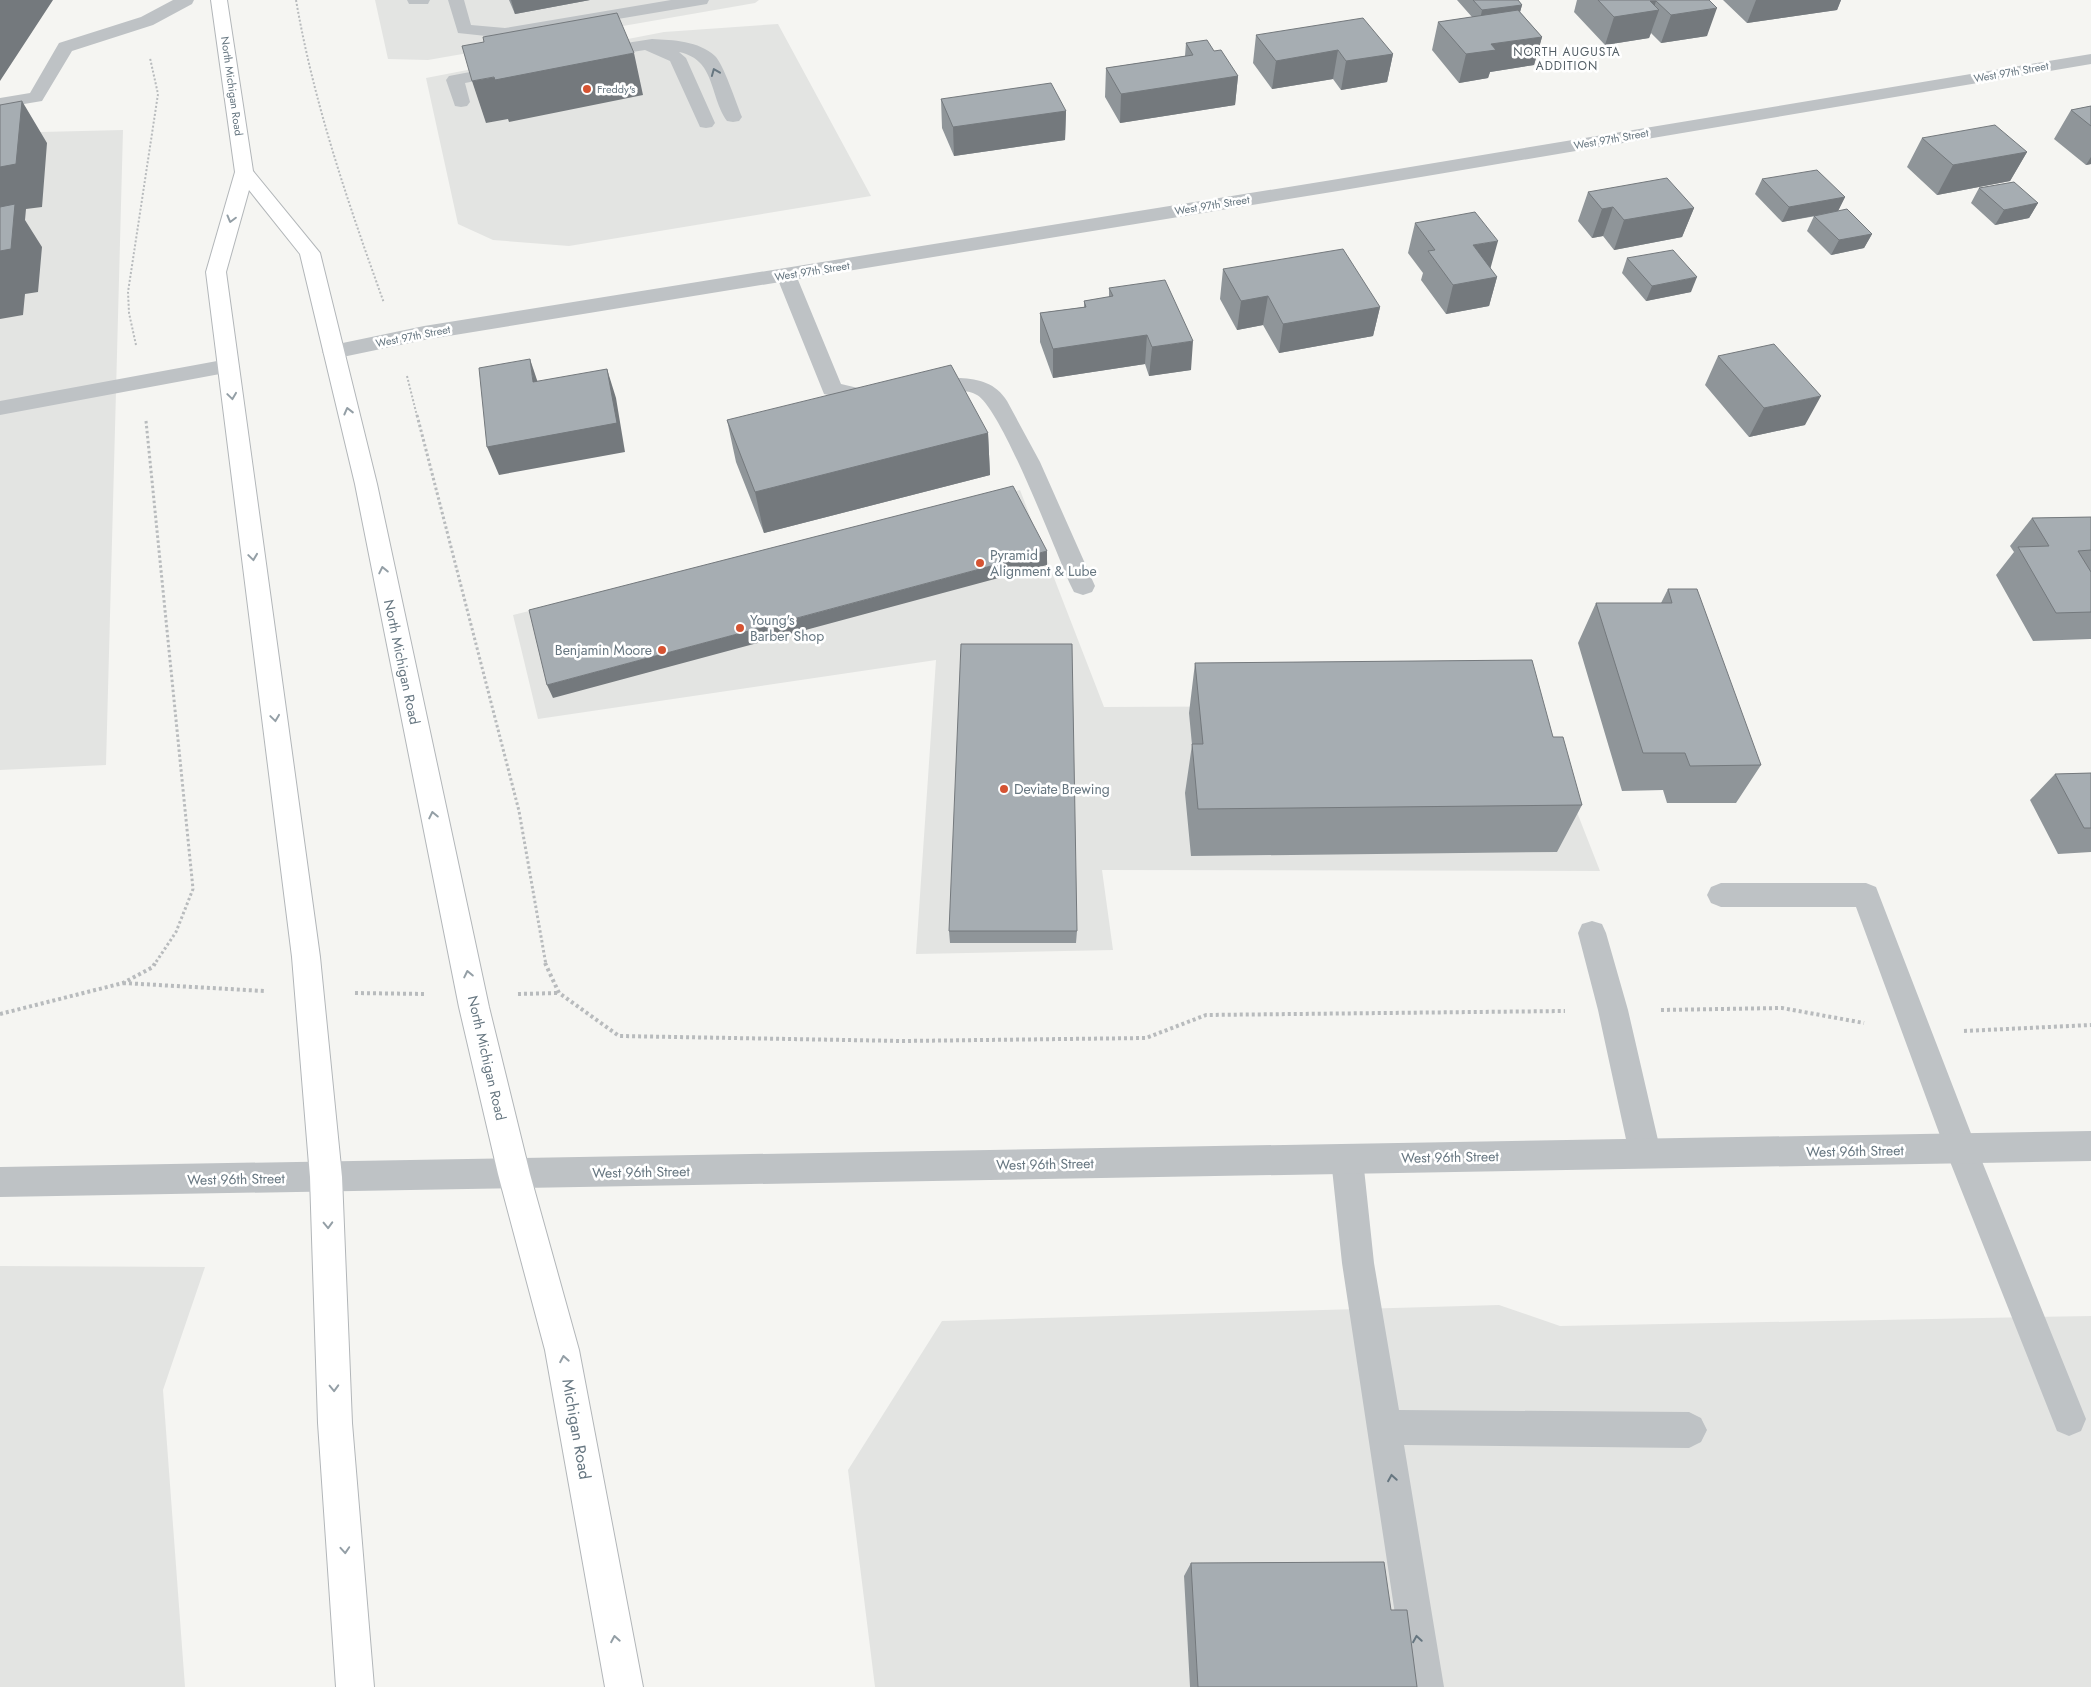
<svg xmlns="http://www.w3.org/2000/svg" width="2091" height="1687" font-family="Jost,sans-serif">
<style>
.built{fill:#e3e4e2}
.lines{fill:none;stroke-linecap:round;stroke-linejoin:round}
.primary-casing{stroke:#b2b6b9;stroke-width:2}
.path-far2{stroke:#b8bbbd;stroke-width:2;stroke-dasharray:2 2;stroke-linecap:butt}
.path-far1{stroke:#b8bbbd;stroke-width:3;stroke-dasharray:2.5 2.5;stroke-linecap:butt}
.path{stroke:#b8bbbd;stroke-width:4;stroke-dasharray:3 3;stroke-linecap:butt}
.service{fill:#bec2c5;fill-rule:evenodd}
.minor{fill:#bec2c5;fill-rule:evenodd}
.tertiary{fill:#bec2c5;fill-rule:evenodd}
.primary{fill:#fff;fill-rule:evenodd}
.wall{fill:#8f9599}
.shaded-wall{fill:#74797d}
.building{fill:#a6adb2;stroke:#74797d}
.oneway{stroke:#667680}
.oneway2{stroke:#949fa6}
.poi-dot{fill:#d55332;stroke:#fff;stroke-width:2}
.labels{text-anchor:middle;stroke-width:5;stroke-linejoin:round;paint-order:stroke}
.far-street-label{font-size:11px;fill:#667680;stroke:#fff}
.far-poi-label{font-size:11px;fill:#667680;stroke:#fff;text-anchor:start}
.far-neighbourhood-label{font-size:12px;letter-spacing:1px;fill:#545f66;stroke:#fff}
.poi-label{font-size:14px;fill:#667680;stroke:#fff;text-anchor:start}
.street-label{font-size:14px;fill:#667680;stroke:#fff}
.near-street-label{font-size:16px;fill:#667680;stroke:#fff}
</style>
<rect width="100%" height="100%" fill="#f5f5f2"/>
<path class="built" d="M375 0H759L755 3 428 60 388 59Z
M778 24 871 196 569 246 493 240 458 224 426 78 664 32Z
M123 130 106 765 0 770V133Z
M1020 490 1104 707 1535 705 1600 871 1102 870 1113 950 916 954 936 660 538 719 513 615Z
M0 1266 205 1267 163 1390 185 1687H0Z
M1499 1305 1560 1326 2091 1316V1687H875L848 1470 942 1321Z"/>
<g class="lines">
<defs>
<path id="primary" d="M211 0H227L253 171 320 253 377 484 489 1007 530 1174 579 1350 643 1687H605L545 1350 498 1174 459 1007 355 484 300 254 249 190 226 272 320 957 342 1177 352 1423 374 1687H336L318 1423 310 1177 292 957 206 272 235 172Z"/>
</defs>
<use href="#primary" class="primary-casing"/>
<path class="path-far2" d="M296 0C314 104 348 203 384 303
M136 345 129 313 128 292 158 94 150 58
M407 376 417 416"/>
<path class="path-far1" d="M417 415 519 811 546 965
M146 421 193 889 176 932 154 965"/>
<path class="path" d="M545 963 559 993 619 1036 903 1041 1146 1038 1206 1015 1565 1011
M123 983 264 991
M355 993 424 994
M518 994 559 993
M1661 1010 1782 1008 1864 1023
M0 1014 123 983 153 967 155 963
M1964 1031 2091 1025"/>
<path class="service" d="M173 0H194L192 4 153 25 72 51 42 101 0 108V98L30 93 59 43 141 17Z
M407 0H430L428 4H409Z
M448 0H464L471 25 505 28 671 0H709L707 4 701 5 505 38 458 33Z
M652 39C673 40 699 41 715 56 723 63 737 105 742 117L739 121 733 122 727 121C709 95 716 60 679 52L686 58 715 123 712 127 706 128 700 127 670 61 645 50 594 58 588 57 585 53 588 49 594 48Z
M507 65 513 66 516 70 513 74 465 83 470 102 467 106 461 107 455 106 446 80 449 76Z
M786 269 793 271 796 275 841 384 858 388 880 386 888 388 891 393 888 398 858 402 824 394 776 275 779 271Z
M228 359 236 361 239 366 236 371 0 415V401Z
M960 378C979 379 996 383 1007 401L1040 462 1095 586 1092 592 1083 595 1074 592 1071 586C1056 553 1002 409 977 395 959 385 936 398 917 393L914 388 917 383Z
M1721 883H1866L1876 887 1977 1149 2086 1419 2081 1431 2069 1436 2057 1431 1945 1149 1856 907H1721L1711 903 1707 895 1711 887Z
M1592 921 1602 924 1606 933 1628 1010 1661 1153 1656 1164 1645 1168 1634 1164 1629 1153 1598 1010 1578 933 1582 924Z
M1347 1144 1358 1148 1363 1159 1374 1263 1399 1410 1689 1412 1701 1418 1707 1430 1701 1442 1689 1448 1404 1445 1444 1687H1406L1342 1263 1331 1159 1336 1148Z"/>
<path class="minor" d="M2091 54V64L1338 191 424 340 333 359 326 357 322 352 326 347 333 345 424 326 1338 179Z"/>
<path class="tertiary" d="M2091 1131V1161L0 1197V1167Z"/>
<use href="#primary" class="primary"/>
</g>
<path class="wall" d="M509 0H590L515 14Z
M1457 0H1518L1522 5 1520 12 1542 37 1534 65 1490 72 1488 78 1459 83 1432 50 1438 22 1472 17Z
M1577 0H1709L1707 36 1661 43 1651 33 1649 38 1605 45 1574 12Z
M1723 0H1841L1837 10 1747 23Z
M1256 35 1393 54 1387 82 1341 90 1333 79 1272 89 1253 63Z
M1186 43 1214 51 1238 76 1235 105 1120 123 1105 97 1106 68 1185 56Z
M941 99 1066 111 1065 140 954 156 942 128Z
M2091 106V164L2086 165 2054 139 2071 110Z
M1922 138 2027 152 2010 181 1937 195 1907 167Z
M1762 179 1845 197 1838 211 1872 234 1864 248 1831 255 1807 231 1814 216H1816L1782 222 1755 194Z
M1979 188 2038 203 2029 218 1995 225 1971 203Z
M1588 192 1694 208 1682 237 1614 250 1603 236 1592 238 1578 221Z
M1415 223 1497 277 1489 306 1446 314 1421 280 1423 273 1408 253Z
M1627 258 1691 292 1646 301 1622 273Z
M1223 269 1380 307 1373 336 1279 353 1263 325 1237 330 1220 299Z
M1109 288 1191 370 1149 376 1145 364 1053 378 1040 342V313L1084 307V301L1109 297Z
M1718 356 1805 425 1749 437 1705 385Z
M727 420 988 433 990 475 764 533 736 462Z
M2091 517V639H2090L2033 641 1996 575 2014 552 2010 546 2032 518Z
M1668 589 1761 765 1736 803H1667L1663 790 1622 791 1578 643 1596 603H1661Z
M1195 663 1553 737 1582 805 1557 852 1191 856 1185 793 1192 745 1189 713Z
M2091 773V852L2058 854 2030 800 2055 774Z
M949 931H1077L1076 943H950Z
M1191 1563 1391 1610 1417 1687H1190L1184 1576Z"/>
<path class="shaded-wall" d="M0 0H53L0 81Z
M511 0H590L515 14Z
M1756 0H1841L1837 10 1747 23Z
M1650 1H1656L1653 11 1659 10 1649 38 1605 45 1614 17Z
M1522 5 1518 19 1479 25 1482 10Z
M1717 8 1707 36 1661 43 1671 15Z
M1542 37 1534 65 1490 72 1488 78 1459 83 1466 54 1491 44Z
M1338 50 1333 79 1272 89 1276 61Z
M634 53 643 95 509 122 508 119 486 123 472 81Z
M1393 54 1387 82 1341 90 1346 61Z
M1238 76 1235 105 1120 123 1121 94Z
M22 101 47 143 42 207 26 209 25 220 42 247 38 292 25 294 23 315 0 319V167Z
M1066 111 1065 140 954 156 953 127Z
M2027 152 2010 181 1937 195 1953 165Z
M2091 157V164L2086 165Z
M1845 197 1838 211 1782 222 1789 207Z
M2038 203 2029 218 1995 225 2004 210Z
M1613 207 1603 236 1592 238 1602 209Z
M1694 208 1682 237 1614 250 1624 220Z
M1872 234 1864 248 1831 255 1839 240Z
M1498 241 1490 270 1473 245Z
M1497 277 1489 306 1446 314 1453 285Z
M1697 277 1691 292 1646 301 1652 286Z
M1268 296 1263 325 1237 330 1241 301Z
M1380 307 1373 336 1279 353 1283 324Z
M1147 335 1145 364 1053 378V349Z
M1193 341 1191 370 1149 376 1152 347Z
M530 359 540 389 533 382Z
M607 369 616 398 625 452 499 475 487 447Z
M1821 396 1805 425 1749 437 1764 408Z
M988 433 990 475 764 533 755 492Z
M1047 551V565L553 698 547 685Z"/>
<path class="building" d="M1473 0H1518L1522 5 1482 10Z
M1598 0H1709L1717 8 1671 15 1656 1H1650L1659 10 1614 17Z
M1518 10 1542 37 1491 44 1496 50 1466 54 1438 22Z
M617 13 634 53 495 80 494 77 472 81 462 46 484 42 483 37Z
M1363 18 1393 54 1346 61 1338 50 1276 61 1256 35Z
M1207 40 1214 51 1221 50 1238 76 1121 94 1106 68 1193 55 1186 43Z
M1051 83 1066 111 953 127 941 99Z
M22 101 16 164 0 167V105Z
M2091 106V126L2071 110Z
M1995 125 2027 152 1953 165 1922 138Z
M1817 170 1845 197 1789 207 1762 179Z
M1667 178 1694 208 1624 220 1613 207 1602 209 1588 192Z
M2014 182 2038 203 2004 210 1979 188Z
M15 204 11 249 0 251V207Z
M1847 209 1872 234 1839 240 1814 216Z
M1475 212 1498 241 1473 245 1497 277 1453 285 1428 251 1435 250 1415 223Z
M1343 249 1380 307 1283 324 1268 296 1241 301 1223 269Z
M1673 250 1697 277 1652 286 1627 258Z
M1165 280 1193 341 1152 347 1147 335 1053 349 1040 313 1086 307 1084 301 1113 296 1109 288Z
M1774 344 1821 396 1764 408 1718 356Z
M530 359 533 382 607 369 617 423 487 447 479 368Z
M951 365 988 433 755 492 727 420Z
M1013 486 1047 551 547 685 529 610Z
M2091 517V550L2078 551 2091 572V612L2056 613 2018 547 2049 546 2032 518Z
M1668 589H1697L1761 765 1690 766 1685 753H1643L1596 603H1672Z
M961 644H1072L1077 931H949Z
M1532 660 1553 737H1563L1582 805 1198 809 1192 744H1203L1195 663Z
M2091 773V828H2084L2055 774Z
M1384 1562 1391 1610H1407L1417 1687H1198L1191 1563Z"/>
<defs><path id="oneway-chevron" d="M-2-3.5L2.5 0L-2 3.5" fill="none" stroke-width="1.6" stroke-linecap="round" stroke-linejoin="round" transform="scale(1.25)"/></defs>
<g class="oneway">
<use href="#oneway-chevron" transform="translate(715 72) rotate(-112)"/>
<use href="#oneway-chevron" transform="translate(1392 1478) rotate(-99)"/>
<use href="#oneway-chevron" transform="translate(1417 1639) rotate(-99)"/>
</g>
<g class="oneway2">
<use href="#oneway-chevron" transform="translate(231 219) rotate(105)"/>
<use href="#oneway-chevron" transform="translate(232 396) rotate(82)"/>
<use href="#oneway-chevron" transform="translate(348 411) rotate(-104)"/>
<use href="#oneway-chevron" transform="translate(253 557) rotate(82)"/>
<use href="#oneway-chevron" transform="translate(383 570) rotate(-102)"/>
<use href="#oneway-chevron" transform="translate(275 718) rotate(82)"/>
<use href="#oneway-chevron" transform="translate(433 815) rotate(-102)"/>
<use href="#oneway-chevron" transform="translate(468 974) rotate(-102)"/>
<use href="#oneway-chevron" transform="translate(328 1225) rotate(88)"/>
<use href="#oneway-chevron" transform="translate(564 1359) rotate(-100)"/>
<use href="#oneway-chevron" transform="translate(334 1388) rotate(88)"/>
<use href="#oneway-chevron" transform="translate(345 1550) rotate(86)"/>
<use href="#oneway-chevron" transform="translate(615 1639) rotate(-100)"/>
</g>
<g class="poi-dot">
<circle cx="587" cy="89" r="5"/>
<circle cx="980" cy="563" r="5"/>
<circle cx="740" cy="628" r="5"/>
<circle cx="662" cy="650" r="5"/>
<circle cx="1004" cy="789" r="5"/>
</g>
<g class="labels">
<g class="far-street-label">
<text transform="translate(2011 72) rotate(-10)" y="4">West 97th Street</text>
<text transform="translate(232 86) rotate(82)" y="4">North Michigan Road</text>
<text transform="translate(1611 139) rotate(-10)" y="4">West 97th Street</text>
<text transform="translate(1212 205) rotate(-9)" y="4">West 97th Street</text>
<text transform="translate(812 271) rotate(-9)" y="4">West 97th Street</text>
<text transform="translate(413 336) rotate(-11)" y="4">West 97th Street</text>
</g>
<g class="far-poi-label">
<text x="597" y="93">Freddy's</text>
</g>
<g class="far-neighbourhood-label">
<text x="1567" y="56">NORTH AUGUSTA<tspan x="1567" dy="14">ADDITION</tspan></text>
</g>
<g class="poi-label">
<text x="990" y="560">Pyramid<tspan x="990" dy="16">Alignment &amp; Lube</tspan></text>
<text x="750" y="625">Young's<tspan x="750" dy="16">Barber Shop</tspan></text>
<text x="652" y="655" text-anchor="end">Benjamin Moore</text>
<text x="1014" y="794">Deviate Brewing</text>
</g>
<g class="street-label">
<text transform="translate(402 662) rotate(78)" y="5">North Michigan Road</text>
<text transform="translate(487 1058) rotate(77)" y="5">North Michigan Road</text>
<text transform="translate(1855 1151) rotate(-1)" y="5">West 96th Street</text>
<text transform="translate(1450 1157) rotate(-1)" y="5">West 96th Street</text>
<text transform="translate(1045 1164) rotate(-1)" y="5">West 96th Street</text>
<text transform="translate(641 1172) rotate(-1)" y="5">West 96th Street</text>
<text transform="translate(236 1179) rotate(-1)" y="5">West 96th Street</text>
</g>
<g class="near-street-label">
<text transform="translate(577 1429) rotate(80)" y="6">Michigan Road</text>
</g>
</g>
</svg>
